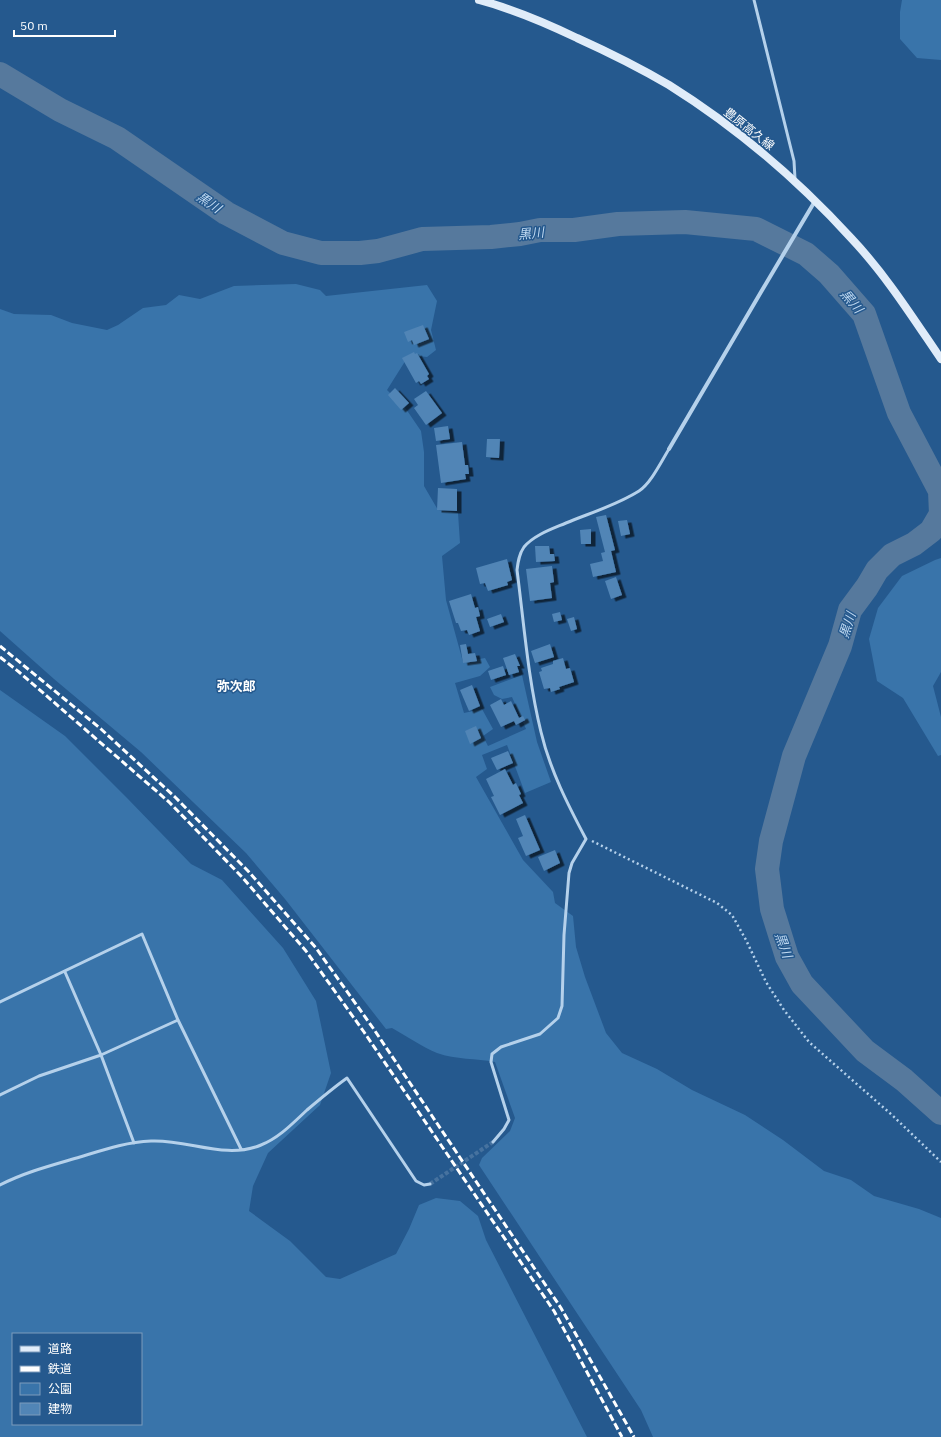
<svg xmlns="http://www.w3.org/2000/svg" width="941" height="1437" font-family="'IBM Plex Sans','Noto Sans JP',sans-serif">
<style>
.green{fill:#3974aa;fill-rule:evenodd}
.lines{fill:none;stroke-linecap:round;stroke-linejoin:round}
.river{stroke:#56799d;stroke-width:24}
.building{fill:#5185b6;filter:url(#shadow)}
.street-tunnel{stroke:#46729f;stroke-width:4;stroke-dasharray:4 2;stroke-linecap:butt}
.path{stroke:#b5d1eb;stroke-width:2.5;stroke-dasharray:2 3;stroke-linecap:butt}
.lane{stroke:#b5d1eb;stroke-width:3}
.street{stroke:#b5d1eb;stroke-width:4}
.secondary{stroke:#e0ecf9;stroke-width:8}
.rail{stroke:#fff;stroke-width:3;stroke-dasharray:7 3;stroke-linecap:butt}
.labels{text-anchor:middle;stroke-width:3;stroke-linejoin:round;paint-order:stroke}
.street-label{font-size:12px;fill:#fff;stroke:#25598e}
.water-label{font-size:13px;font-style:italic;fill:#c1daf2;stroke:#25598e}
.neighbourhood-label{font-size:13px;font-weight:bold;fill:#fff;stroke:#25598e}
</style>
<defs>
<filter id="shadow"><feDropShadow dx="4.5" dy="2.5" stdDeviation="0" flood-color="#0009"/></filter>
</defs>
<rect width="100%" height="100%" fill="#25598e"/>
<path class="green" d="M902 0H941V60L917 58 900 39V12Z
M296 284 320 290 326 296 427 285 437 301 431 330 436 350 427 357 409 355 387 390 406 409 421 431 424 452V486L438 510 458 513 460 543 442 556 446 600 463 662 485 658 490 667 480 676 455 683 464 713 482 709 493 729 483 736 488 746 526 729 512 697 502 699 494 695 490 687 522 675 537 742 551 782 525 793 507 745 482 755 487 769 476 777 523 860 553 892 555 903 573 916 576 947 585 977 606 1033 622 1053 657 1069 692 1090 745 1115 783 1140 824 1171 851 1180 874 1196 919 1209 941 1218V1437H653L641 1410 479 1165 482 1158 510 1131 515 1118 495 1062C476 1058 456 1060 437 1053 424 1048 405 1035 392 1028L386 1029 285 899 246 853 141 752 54 679 0 631V309L14 314 51 315 72 323 107 330 118 325 143 308 166 305 179 295 200 299 234 286Z
M941 558V672L933 686 941 717V755L938 756 903 698 877 681 869 639 878 608 902 576 935 560Z
M0 690 65 736 127 798 191 864 222 880 283 948 316 1001 331 1073 320 1105 268 1153 253 1186 249 1211 290 1241 326 1277 340 1279 396 1254 409 1229 419 1205 436 1198 460 1201 478 1216 486 1240 587 1437H0ZM13 1334H141V1424H13Z"/>
<g class="lines">
<path class="river" d="M0 74 60 110 117 138 226 213 283 243 321 253H360L378 251 422 239 491 237 520 234 540 230H574L618 224 685 222 756 229 806 254 829 274 864 314 899 413 940 491 941 514 931 531 914 544 892 555 877 570 867 587 850 610 840 646 794 756 771 841 767 869 772 909 787 957 802 984 865 1051 904 1080 941 1113"/>
</g>
<path class="building" d="M423 325 429 339 414 345 412 340 408 342 404 332Z
M414 352 415 354 417 353 429 374 427 376 429 379 421 384 419 381 416 383 402 358Z
M395 388 409 403 401 410 388 395Z
M426 391 442 413 426 425 414 408 418 405 414 399Z
M448 426 450 439 436 441 434 428Z
M487 439H500L499 458 486 457Z
M462 442 465 465H468L469 474H465L466 479 441 483 436 445Z
M438 488 457 489V511L437 510Z
M606 515 615 550 611 551 616 572 593 577 590 564 603 561 601 553 605 552 596 517Z
M627 520 630 534 621 536 618 521Z
M591 529V544H581L580 530Z
M535 546H549L550 554H554L555 561 536 562Z
M507 559 512 580 507 582 508 585 488 591 485 583 480 584 476 568Z
M552 566 554 582 550 583 552 598 530 601 526 569Z
M616 577 622 595 611 599 605 581Z
M471 594 475 608 478 607 480 616 476 617 480 631 469 635 467 630 461 631 458 623H456L449 601Z
M560 612 562 620 554 622 552 614Z
M501 614 504 622 490 627 487 619Z
M574 617 577 629 571 631 567 619Z
M466 644 468 654 475 653 477 661 463 663 460 645Z
M550 644 554 657 535 663 531 651Z
M515 654 520 666H517L519 672 509 675 503 658Z
M563 658 566 669 570 668 574 682 559 687 560 689 551 692 550 688 544 689 539 672 542 671 541 668 553 664V661Z
M503 666 506 675 491 680 488 671Z
M472 685 480 706 469 711 460 690Z
M501 699 504 705 511 701 519 718 523 716 525 720 516 725 514 721 501 727 490 705Z
M476 726 481 738 470 744 465 731Z
M508 751 513 763 497 770 491 758Z
M505 769 513 785 516 783 521 794 519 795 523 803 500 815 491 797 494 796 486 779Z
M525 815 540 850 526 856 518 838 523 836 516 819Z
M555 850 560 863 544 871 538 857Z"/>
<g class="lines">
<path class="street-tunnel" d="M430 1184 493 1142"/>
<path class="path" d="M592 841 717 903 732 915 746 940 766 982 784 1010 809 1042 892 1115 941 1162"/>
<path class="lane" d="M754 0 794 161 795 179
M65 972 101 1055 134 1143
M0 1002 142 934 178 1020 241 1149
M0 1095 39 1076 101 1055 178 1020
M493 1142 504 1129 509 1120 491 1062 492 1054 501 1047 540 1034 558 1018 562 1006 564 935 569 873 572 863 586 839C568 805 550 770 541 732 528 679 524 624 517 570 518 562 519 554 524 547 534 535 552 529 566 523 590 513 617 505 639 491 651 483 661 462 669 449
M0 1185C25 1172 53 1165 80 1157 103 1150 126 1142 151 1141 188 1139 225 1160 261 1145 279 1138 293 1123 307 1110 320 1099 333 1088 347 1078L416 1181 424 1185 430 1184"/>
<path class="street" d="M669 449 761 292 815 201"/>
<path class="secondary" d="M479 0C513 9 546 23 577 38 608 52 640 68 669 85 736 127 798 180 851 238 886 275 913 318 941 359"/>
<path class="rail" d="M0 646 101 729 176 798 248 871 316 948 373 1028 561 1308 634 1437
M0 657 19 672 169 802 242 877 306 951 364 1032 554 1311 622 1437"/>
</g>
<g class="labels">
<g class="street-label">
<text transform="translate(749 129) rotate(38)" y="4">豊原高久線</text>
</g>
<g class="water-label">
<text transform="translate(209 202) rotate(34)" y="5">黒川</text>
<text transform="translate(531 233) rotate(-6)" y="5">黒川</text>
<text transform="translate(852 301) rotate(50)" y="5">黒川</text>
<text transform="translate(847 625) rotate(-72)" y="5">黒川</text>
<text transform="translate(784 945) rotate(70)" y="5">黒川</text>
</g>
<g class="neighbourhood-label">
<text x="236" y="691">弥次郎</text>
</g>
</g>
<rect x="12" y="1333" width="130" height="92" fill="#25598e" stroke="#7c9bbb"/>
<rect x="20" y="1346" width="20" height="6" fill="#e0ecf9" stroke="#7c9bbb"/>
<text x="48" y="1353" font-size="12" fill="#ffffff">道路</text>
<rect x="20" y="1366" width="20" height="6" fill="#ffffff" stroke="#7c9bbb"/>
<text x="48" y="1373" font-size="12" fill="#ffffff">鉄道</text>
<rect x="20" y="1383" width="20" height="12" fill="#3974aa" stroke="#7c9bbb"/>
<text x="48" y="1393" font-size="12" fill="#ffffff">公園</text>
<rect x="20" y="1403" width="20" height="12" fill="#5185b6" stroke="#7c9bbb"/>
<text x="48" y="1413" font-size="12" fill="#ffffff">建物</text>
<path d="M14 30v6h101v-6" fill="none" stroke="#ffffff" stroke-width="2"/>
<text x="20" y="30" font-size="12" fill="#ffffff" stroke="#25598e" stroke-width="3" paint-order="stroke">50 m</text>
</svg>
